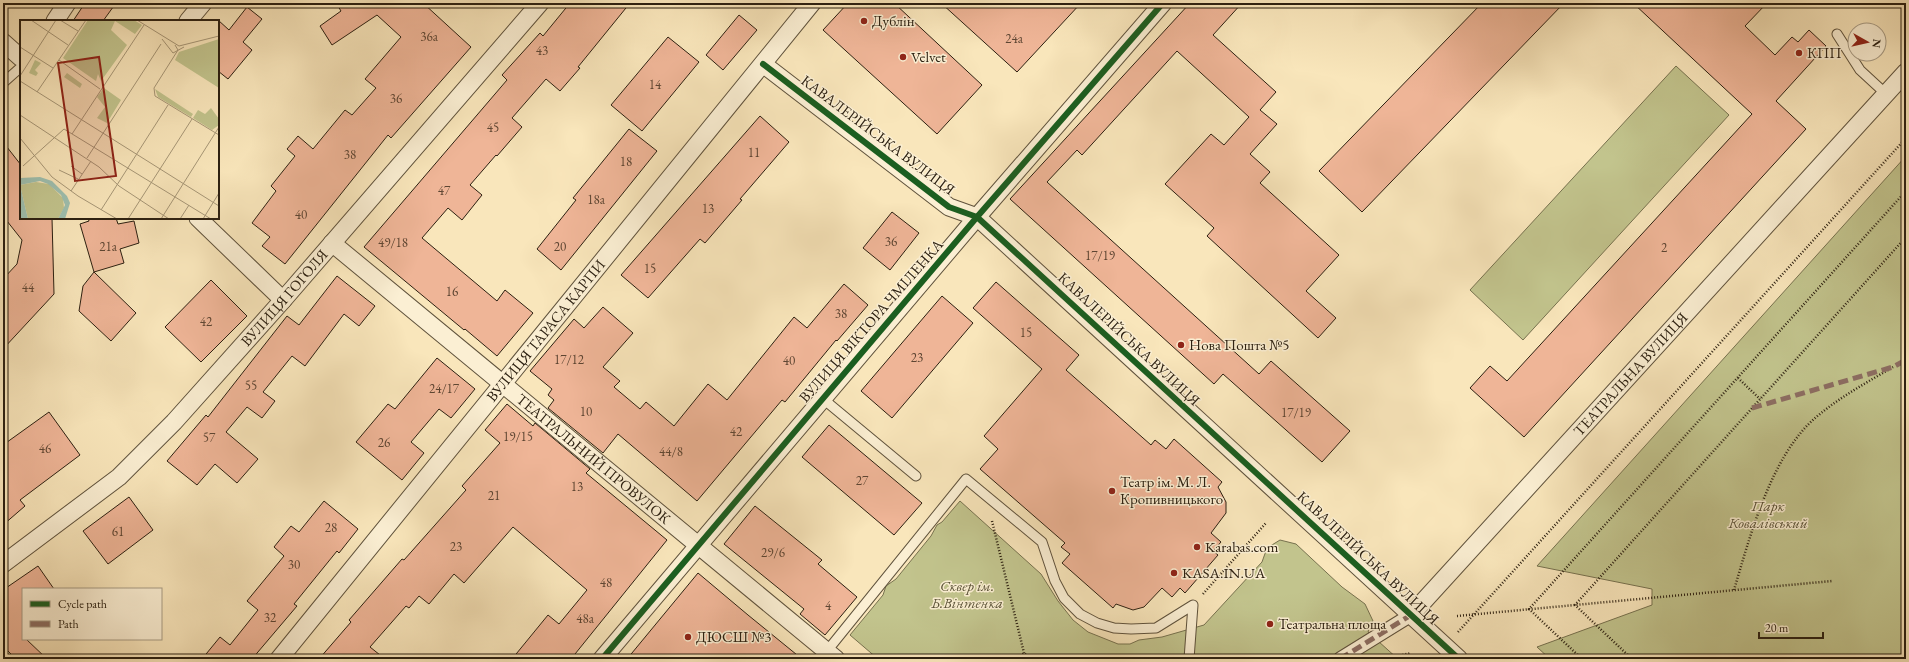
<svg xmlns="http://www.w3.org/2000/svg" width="1909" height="662" font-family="'EB Garamond',serif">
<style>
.green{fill:#c2c48d;stroke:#77724f}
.building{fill:#efb597;stroke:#2c2011}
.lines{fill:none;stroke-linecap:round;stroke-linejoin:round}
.service-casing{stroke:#5f523c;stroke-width:11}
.pedestrian-casing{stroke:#5f523c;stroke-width:15}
.minor-casing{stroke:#5f523c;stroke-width:19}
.path{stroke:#2c2011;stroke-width:2.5;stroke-dasharray:1 2;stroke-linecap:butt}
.service{stroke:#fbefd3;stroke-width:9}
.pedestrian{stroke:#fbefd3;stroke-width:13}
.minor{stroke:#fbefd3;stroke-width:17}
.quiet{stroke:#8d6e63;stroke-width:5;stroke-dasharray:10 5;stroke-linecap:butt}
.cycleway-casing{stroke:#fbefd3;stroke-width:8}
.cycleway{stroke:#1b5e20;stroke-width:6}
.poi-dot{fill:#8f2418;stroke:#fbefd3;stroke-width:1.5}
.labels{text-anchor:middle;stroke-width:3;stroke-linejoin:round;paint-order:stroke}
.number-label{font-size:13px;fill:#5d4532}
.poi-label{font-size:15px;fill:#2c2011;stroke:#fbefd3;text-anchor:start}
.street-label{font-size:15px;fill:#2c2011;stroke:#fbefd3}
.park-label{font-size:15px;font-style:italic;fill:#595136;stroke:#fbefd3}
.inset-road{fill:none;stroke:#a79777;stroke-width:1}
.view{fill:#8f2418;fill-opacity:0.15;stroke:#8f2418;stroke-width:2}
.inset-edge{fill:none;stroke:#2c2011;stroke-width:2}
</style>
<rect width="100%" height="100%" fill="#f9e6bb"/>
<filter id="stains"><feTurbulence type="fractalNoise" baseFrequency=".005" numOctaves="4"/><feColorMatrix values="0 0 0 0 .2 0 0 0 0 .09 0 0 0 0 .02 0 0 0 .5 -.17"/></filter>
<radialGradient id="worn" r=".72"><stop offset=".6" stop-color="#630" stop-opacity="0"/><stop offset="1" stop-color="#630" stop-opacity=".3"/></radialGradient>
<path class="green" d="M1676 66 1729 115 1523 340 1470 290Z
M1906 156V659H1550L1537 647 1652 605V589L1537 566Z
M960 501 1041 574 1058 601 1073 620 1088 632 1118 644H1130L1139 640 1162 637 1204 625 1262 562 1267 548 1280 540 1296 544 1342 587 1365 604 1373 621 1368 632 1398 659H878L850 635 883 595 886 586 896 579 931 536 937 525 942 522Z"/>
<path class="building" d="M85 3H116L103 21H73Z
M336 3H423L471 47 391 138 388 135 285 264 262 246 270 237 252 223 276 191 271 186 295 156 287 149 298 136 313 149 345 110 352 115 376 88 365 79 401 37 377 15 332 45 320 26 341 11Z
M570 3H630L578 67 580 68 560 91 546 79 512 118 522 127 497 156 496 155 470 185 482 195 462 220 448 208 422 238 497 301 505 290 533 313 497 356 465 329 464 330 364 247 507 80 502 75 540 33 543 36Z
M848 3H894L982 85 937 134 823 30Z
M941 3H1081L1017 72Z
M1190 3H1242L1213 35 1276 92 1260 110 1277 124 1250 154 1270 172 1260 183 1339 255 1306 291 1336 318 1318 338 1207 236 1214 228 1165 184 1211 134 1224 145 1249 117 1177 51 1082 155 1077 150 1047 182 1259 374 1271 361 1350 431 1322 462 1223 374 1214 384 1010 199Z
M1482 3H1564L1362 212 1319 171Z
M1633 3H1767L1745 26 1775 55 1792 37 1798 42 1809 30 1826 46 1776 101 1806 129 1524 437 1470 388 1490 366 1507 381 1752 114Z
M247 7 262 19 243 42 252 50 228 79 218 71V20L229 30Z
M739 15 757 30 723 70 706 55Z
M668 37 699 62 642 131 611 105Z
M760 116 789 142 740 199 742 200 705 243 700 239 648 298 621 275Z
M629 129 657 151 561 270 537 249 576 200 573 198Z
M3 142 21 165V218H52L54 294 3 349V279L17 264 22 240 3 216Z
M892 212 919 233 890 270 863 248Z
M88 218H116L118 224 134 221 139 243 120 249 124 263 94 272 80 224 89 221Z
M94 272 136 313 111 341 79 311 83 286Z
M337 276 375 306 359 326 344 314 305 366 292 356 263 392 275 401 262 418 247 407 226 432 258 459 237 483 215 464 197 485 167 461 206 415 208 417 287 316 299 325Z
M211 280 247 316 201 362 165 327Z
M996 282 1079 355 1066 370 1151 445 1155 440 1166 449 1174 439 1222 482 1218 487 1226 502V513L1211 533 1221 542 1213 551 1218 555 1185 593 1180 588 1172 597 1162 588 1144 607 1133 610 1116 604 1113 608 1062 563 1070 554 1061 547 1065 543 980 469 998 449 984 436 1042 369 973 308Z
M844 284 868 305 837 341 836 340 785 402 782 400 697 501 618 434 603 453 548 408 554 400 548 395 552 389 530 371 574 319 584 328 603 307 633 333 603 367 620 381 614 387 640 409 646 402 674 426 708 384 727 400 794 317 807 328Z
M942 296 973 323 892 418 861 391Z
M437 358 475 389 451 418 439 409 411 442 424 453 402 480 356 442 388 404 395 409Z
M507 404 533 426 535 423 590 469 586 473 667 540 571 659H512L548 615 559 624 587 590 513 527 464 583 454 574 429 604 419 596 409 608 406 606 370 647 385 659H319L351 622 349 620 402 559 404 560 466 490 462 486 500 443 485 430Z
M49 412 80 455 20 500 25 506 3 525V445Z
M829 425 922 503 894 535 802 457Z
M129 497 153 530 108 564 83 531Z
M324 501 358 529 339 553 337 551 294 604 297 606 252 659H202L220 637 230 645 258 610 247 601 284 556 274 547 291 526 299 532Z
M755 506 822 560 818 564 857 597 825 635 800 614 804 609 724 544Z
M38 566 54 589H23V639H26L47 659H16L3 646V590Z
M698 573 748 615 802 659H627Z"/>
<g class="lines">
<defs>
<path id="service" d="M1837 34 1860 70 1886 94
M3 83 21 67
M822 398 916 476
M827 651 966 479 1042 542 1055 581 1064 598 1080 614 1097 623 1114 628 1131 629 1156 628 1193 605 1189 659"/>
<path id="pedestrian" d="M1340 659 1411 615"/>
<g id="minor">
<path d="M55 21 67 3"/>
<path d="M188 21 203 3"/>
<path d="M3 42 21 58"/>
<path d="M763 64 949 207 977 217 1459 659"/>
<path d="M198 218 283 300"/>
<path id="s1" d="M332 243 836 659"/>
<path id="s2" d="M3 564 119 477 174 422 283 300 540 3"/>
<path id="s3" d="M1411 615 1906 72"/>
<path id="s4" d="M279 659 812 3"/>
<path d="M602 659 977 217 1163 3"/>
</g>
</defs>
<use href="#service" class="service-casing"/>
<use href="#pedestrian" class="pedestrian-casing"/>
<use href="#minor" class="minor-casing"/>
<path class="path" d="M1738 378 1760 399
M992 521 1024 653
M1734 590C1750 536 1771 457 1814 419 1838 398 1866 383 1893 367
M1203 594 1266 523
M1457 616 1832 581
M1458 632 1906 138
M1019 659 1024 653 1031 659
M1385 659 1411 653
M1414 659 1416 657
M1582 659 1529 609 1906 191
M1632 659 1575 605 1906 237"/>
<use href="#service" class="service"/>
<use href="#pedestrian" class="pedestrian"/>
<use href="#minor" class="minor"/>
<path class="quiet" d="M1752 408 1893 367 1906 360
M1340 659 1411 615"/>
<defs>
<path id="cycleway" d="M763 64 949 207 977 217 1459 659
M602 659 977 217 1163 3"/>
</defs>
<use href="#cycleway" class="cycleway-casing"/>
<use href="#cycleway" class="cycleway"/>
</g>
<g class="poi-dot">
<circle cx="864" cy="21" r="4"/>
<circle cx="1799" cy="53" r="4"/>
<circle cx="903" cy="57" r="4"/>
<circle cx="1181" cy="345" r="4"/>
<circle cx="1112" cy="491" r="4"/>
<circle cx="1197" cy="547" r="4"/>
<circle cx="1174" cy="573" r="4"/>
<circle cx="1270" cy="624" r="4"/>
<circle cx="688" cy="637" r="4"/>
</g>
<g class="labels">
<g class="number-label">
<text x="429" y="41">36а</text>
<text x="1014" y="43">24а</text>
<text x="542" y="55">43</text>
<text x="655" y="89">14</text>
<text x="396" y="103">36</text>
<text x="493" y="132">45</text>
<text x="754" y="157">11</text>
<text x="350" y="159">38</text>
<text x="626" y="166">18</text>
<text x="444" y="195">47</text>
<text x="596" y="204">18а</text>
<text x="708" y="213">13</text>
<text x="301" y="219">40</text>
<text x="891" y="246">36</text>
<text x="393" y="247">49/18</text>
<text x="108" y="251">21а</text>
<text x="560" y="251">20</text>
<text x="1664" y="252">2</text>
<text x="1100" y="260">17/19</text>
<text x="650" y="273">15</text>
<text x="28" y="292">44</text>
<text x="452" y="296">16</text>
<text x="841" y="318">38</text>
<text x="206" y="326">42</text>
<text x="1026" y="337">15</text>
<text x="917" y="362">23</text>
<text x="569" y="364">17/12</text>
<text x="789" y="365">40</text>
<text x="251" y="390">55</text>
<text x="444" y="393">24/17</text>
<text x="586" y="416">10</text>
<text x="1296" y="417">17/19</text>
<text x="736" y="436">42</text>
<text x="518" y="441">19/15</text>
<text x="209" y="442">57</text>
<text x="384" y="447">26</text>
<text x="45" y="453">46</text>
<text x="671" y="456">44/8</text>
<text x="862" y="485">27</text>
<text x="577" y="491">13</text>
<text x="494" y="500">21</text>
<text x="331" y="532">28</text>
<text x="118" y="536">61</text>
<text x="456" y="551">23</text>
<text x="773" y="557">29/6</text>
<text x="294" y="569">30</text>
<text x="606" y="587">48</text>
<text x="828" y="610">4</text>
<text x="270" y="622">32</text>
<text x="585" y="623">48а</text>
</g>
<g class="poi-label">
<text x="872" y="26">Дублін</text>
<text x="1807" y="58">КПП</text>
<text x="911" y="62">Velvet</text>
<text x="1189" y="350">Нова Пошта №5</text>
<text x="1120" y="487">Театр ім. М. Л.<tspan x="1120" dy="17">Кропивницького</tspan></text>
<text x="1205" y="552">Karabas.com</text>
<text x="1182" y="578">KASA.IN.UA</text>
<text x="1278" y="629">Театральна площа</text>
<text x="696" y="642">ДЮСШ №3</text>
</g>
<g class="street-label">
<text transform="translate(878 135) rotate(37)" y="5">КАВАЛЕРІЙСЬКА ВУЛИЦЯ</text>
<text dy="5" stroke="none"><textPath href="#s2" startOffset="389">ВУЛИЦЯ ГОГОЛЯ</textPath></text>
<text transform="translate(871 321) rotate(-49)" y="5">ВУЛИЦЯ ВІКТОРА ЧМІЛЕНКА</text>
<text dy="5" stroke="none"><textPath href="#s4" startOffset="423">ВУЛИЦЯ ТАРАСА КАРПИ</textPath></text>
<text transform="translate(1129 339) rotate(43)" y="5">КАВАЛЕРІЙСЬКА ВУЛИЦЯ</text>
<text dy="5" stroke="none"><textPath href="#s3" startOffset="326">ТЕАТРАЛЬНА ВУЛИЦЯ</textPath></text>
<text dy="5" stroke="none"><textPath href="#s1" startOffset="339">ТЕАТРАЛЬНИЙ ПРОВУЛОК</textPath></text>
<text transform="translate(1368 558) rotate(43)" y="5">КАВАЛЕРІЙСЬКА ВУЛИЦЯ</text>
</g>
<g class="park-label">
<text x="1768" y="511">Парк<tspan x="1768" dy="17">Ковалівський</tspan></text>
<text x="967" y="591">Сквер ім.<tspan x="967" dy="17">Б.Вінтенка</tspan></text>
</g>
</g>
<g transform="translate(20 20)">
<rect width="199" height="199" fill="#f9e6bb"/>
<path d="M68 0H114L122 5 115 14 95 1 91 10 107 25 81 61 78 54 76 61 43 38ZM199 19V68L155 40 159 32ZM15 40 21 43 15 50 18 53 16 56 9 53ZM47 53 62 64 60 68 44 57ZM84 68 101 80 87 103 77 98 85 87 77 77ZM135 69 173 94 171 97 138 77ZM191 88 199 99V105L192 110 173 98 178 90 185 94ZM16 162 29 164 43 178 44 188 38 199H8L0 165Z" fill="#c2c48d"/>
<path d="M20 157 32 161 47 176 50 183 45 199H38L45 185 41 175 28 164 20 161 0 165 8 199H0V158Z" fill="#9ec0b0"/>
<path class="inset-road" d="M11 0 48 25M40 0 58 11M117 0 159 26 199 16M142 19 153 33 164 27M155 25 158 30 134 68 135 76 199 115M0 27 33 48M39 40 80 69M0 56 36 0M0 61 199 186M17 72 66 0M0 95 79 147 99 166 149 199M52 114 124 5M0 118 32 157 58 176 97 199M67 138 141 24M3 146 44 109 191 199M51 146 62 154M39 150 58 159M51 171 71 141M81 190 148 85M108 199 172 99M141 199 199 107M160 199 169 185M183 199 199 173"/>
<path class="view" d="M79 37 96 156 55 161 38 43Z"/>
<rect width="199" height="199" class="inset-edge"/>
</g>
<rect width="1909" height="662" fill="none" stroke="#f9e6bb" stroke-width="16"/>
<rect x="4" y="4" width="1901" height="654" fill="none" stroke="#2c2011" stroke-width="2"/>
<rect x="8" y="8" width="1893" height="646" fill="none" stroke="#2c2011"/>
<rect x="22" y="588" width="140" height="52" fill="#fbefd3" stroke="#a89c85"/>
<rect x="30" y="601" width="20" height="6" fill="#1b5e20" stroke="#a89c85"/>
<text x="58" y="608" font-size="12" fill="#2c2011">Cycle path</text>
<rect x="30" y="621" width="20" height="6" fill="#8d6e63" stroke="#a89c85"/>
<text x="58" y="628" font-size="12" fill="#2c2011">Path</text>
<g transform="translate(1867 42) rotate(98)"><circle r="19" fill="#fbefd3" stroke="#a89c85"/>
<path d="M0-3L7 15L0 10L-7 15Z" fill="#8f2418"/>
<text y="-6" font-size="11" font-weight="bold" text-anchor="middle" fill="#2c2011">N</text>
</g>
<path d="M1759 632v6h64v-6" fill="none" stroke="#2c2011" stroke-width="2"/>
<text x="1765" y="632" font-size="12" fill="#2c2011" stroke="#fbefd3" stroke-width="3" paint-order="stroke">20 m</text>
<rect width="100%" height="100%" filter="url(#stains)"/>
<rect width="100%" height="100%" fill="url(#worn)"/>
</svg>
